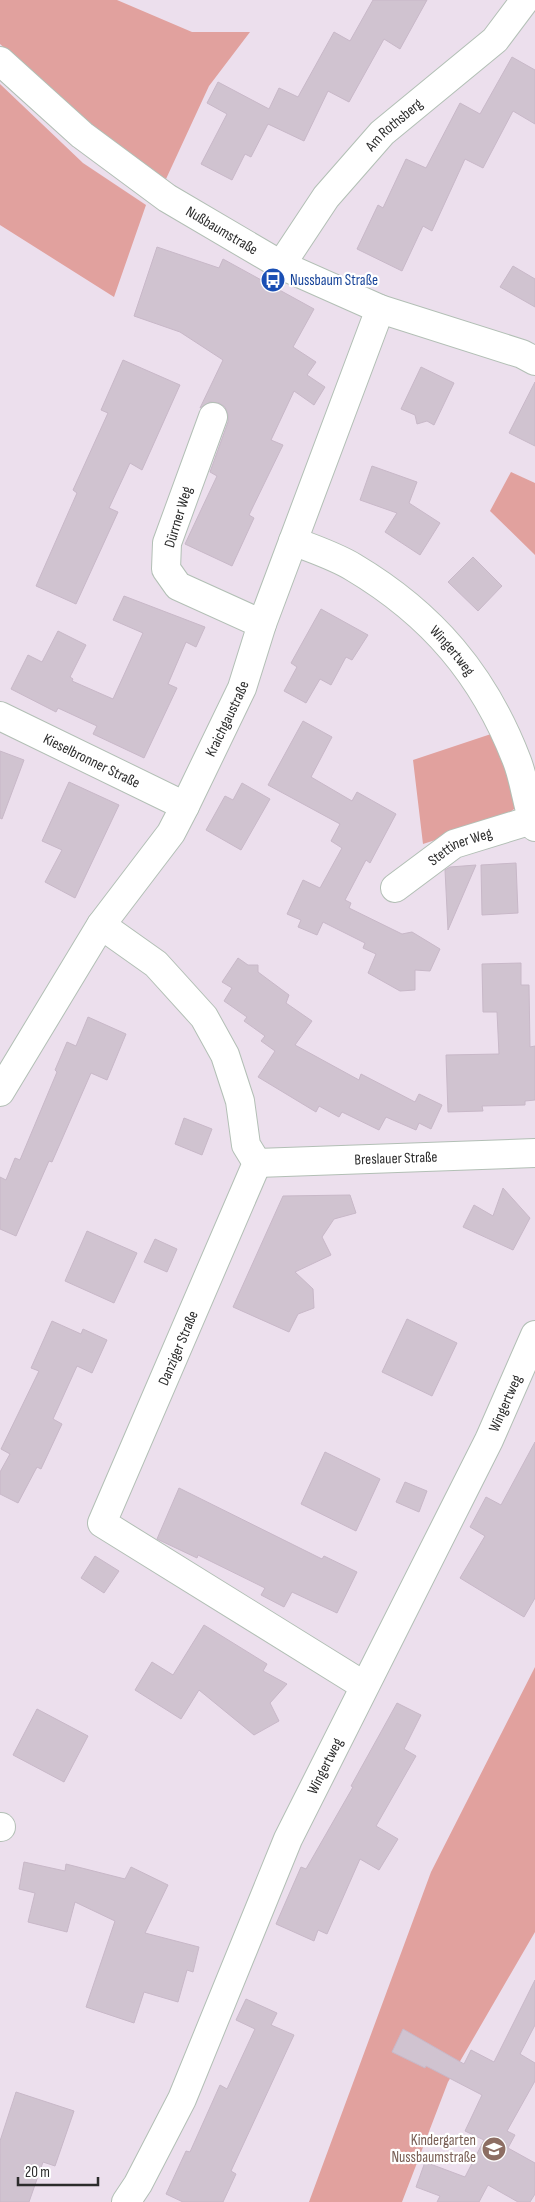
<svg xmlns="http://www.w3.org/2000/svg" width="535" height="2202" font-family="'Sofia Sans Condensed',sans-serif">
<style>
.green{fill:#e1a19e}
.building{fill:#d0c3d0;stroke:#c8b8c8}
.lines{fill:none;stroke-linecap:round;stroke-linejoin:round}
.minor-casing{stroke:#b2bfb5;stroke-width:30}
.minor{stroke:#fff;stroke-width:28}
.labels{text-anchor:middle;stroke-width:4.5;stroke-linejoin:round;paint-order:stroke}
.street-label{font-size:15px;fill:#2c2c2c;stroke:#fff}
.transit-label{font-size:15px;fill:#164399;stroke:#fff;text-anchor:start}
.education-label{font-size:15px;fill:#785e54;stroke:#fff;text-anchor:end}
</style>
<rect width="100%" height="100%" fill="#ecdfed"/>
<path class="green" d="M0 0H117L192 32H250L209 86 166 179 111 145 0 44Z
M0 84 83 163 146 205 114 297 0 225Z
M511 472 535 483V555L490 511Z
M494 733 516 801 514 809 503 818 423 844 413 760Z
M535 1667V1932L448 2082 402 2202H309L431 1872Z"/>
<path class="building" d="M373 0H427L400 49 384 39 349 102 328 91 304 141 268 124 251 157 245 154 232 180 201 164 227 114 207 103 218 82 269 109 279 88 298 97 334 32 350 41Z
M512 57 535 70V124L513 111 483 168 465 159 432 231 423 226 402 271 357 249 378 205 383 208 406 159 426 168 460 103 480 114Z
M157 247 219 268 223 259 314 309 293 347 316 362 307 375 325 387 314 405 294 391 271 440 283 445 249 515 254 518 232 566 185 544 217 476 210 472 228 422V415L225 407 219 403 210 402 200 408 223 360 180 332 134 316Z
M513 266 535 279V307L500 287Z
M123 360 180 385 142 470 130 463 109 508 118 512 76 604 36 586 77 493 73 490 108 413 101 410Z
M421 367 454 383 434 425 427 421 417 424 415 415 401 409Z
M535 382V446L509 433Z
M372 466 417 482 409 503 440 523 420 555 385 532 397 513 360 500Z
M473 557 502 586 478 611 448 582Z
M124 596 205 627 196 647 186 642 168 684 177 688 144 758 93 734 97 726 58 708 56 712 11 689 28 655 42 662 58 631 86 645 70 677 73 679 72 681 113 699 143 633 113 620Z
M321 609 368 635 352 660 346 657 331 685 320 679 306 703 284 691 297 667 291 663Z
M303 721 332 737 311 777 352 801 357 792 396 814 370 863 366 860 345 900 351 903 349 908 402 934 412 932 440 949 430 971 415 970V990L400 991 368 973 376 954 363 948 365 943 323 922 317 935 298 927 301 920 287 914 303 880 320 888 342 848 331 841 340 824 268 785Z
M0 751 24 760 2 819 0 818Z
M69 782 119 805 75 898 45 882 62 850 42 841Z
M242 783 270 799 241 850 206 830 225 796 233 800Z
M516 863 518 913 482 915 481 865Z
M476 865 448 930 445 870 450 867Z
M238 958 248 965H258V972L289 995 286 1003 312 1021 295 1045 359 1080 361 1074 415 1102 419 1094 442 1105 431 1129 419 1123 416 1130 386 1117 379 1130 342 1112 339 1117 319 1106 316 1112 258 1077 275 1051 261 1041 265 1036 244 1021 247 1017 224 1001 232 988 222 982Z
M521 963V985H529L530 1047 535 1046V1100L525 1101V1105L482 1106 483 1111 448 1112 446 1055 499 1054 497 1012H483L482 964Z
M88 1017 126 1034 107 1080 91 1073 52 1162 49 1161 16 1236 0 1229V1177L6 1180 15 1158 20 1160 57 1072 55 1070 67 1042 76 1046Z
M184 1118 212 1129 202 1155 175 1144Z
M503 1188 530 1218 513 1250 463 1227 474 1205 493 1216Z
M350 1195 356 1213 334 1219 322 1237 331 1255 295 1272 313 1289 314 1308 298 1314 289 1332 233 1307 283 1196Z
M87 1231 137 1253 114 1303 65 1281Z
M155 1239 177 1249 167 1272 144 1262Z
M407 1319 457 1343 432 1396 382 1372Z
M52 1321 81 1334 83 1329 107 1340 92 1373 77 1366 53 1419 62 1424 41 1469 37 1467 18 1503 0 1494V1472L10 1454 1 1449 39 1371 31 1368Z
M535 1442V1598L524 1617 460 1578 485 1536 470 1527 486 1497 501 1505Z
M325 1452 380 1479 356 1531 301 1504Z
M405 1482 427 1491 419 1512 396 1502Z
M179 1488 322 1559 324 1556 357 1572 337 1613 292 1592 284 1607 261 1595 265 1588 198 1555 197 1558 157 1539Z
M95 1556 119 1571 104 1593 81 1578Z
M204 1625 267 1664 263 1671 287 1684 270 1703 279 1721 254 1735 199 1690 181 1719 135 1690 152 1662 173 1675Z
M397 1703 421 1715 404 1749 416 1756 376 1826 398 1839 379 1870 360 1859 327 1934 318 1930 314 1941 276 1924 301 1867 306 1869 353 1787 351 1786Z
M37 1709 88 1736 64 1782 13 1755Z
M24 1862 65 1871 66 1864 125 1879 131 1867 168 1885 145 1933 199 1947 193 1972 187 1970 178 2002 144 1992 134 2023 86 2007 115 1921 75 1902 67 1932 28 1922 35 1893 19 1889Z
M535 1980V2025L520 2054 535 2063V2081L507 2131 515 2135 508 2148 535 2163V2194L530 2202H518L488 2185 479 2202H437L440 2196 416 2187 425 2162 465 2177 484 2140 465 2131 482 2095 426 2066 425 2068 392 2052 403 2029 464 2064 471 2050 494 2062Z
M246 1999 277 2013 271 2025 294 2035 231 2171 236 2174 223 2202H183L166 2194 186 2151 190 2152 220 2085 227 2089 255 2029 236 2020Z
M16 2092 74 2111 55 2166 43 2162 29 2202H0V2141Z"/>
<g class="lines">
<defs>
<g id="minor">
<path id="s1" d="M0 61 82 135 167 198 281 265 380 309 522 354 535 361"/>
<path id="s2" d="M281 265 326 197 382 133 495 40 525 0"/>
<path d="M213 417 167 543 166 569 178 586 262 624"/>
<path id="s3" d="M293 541C313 549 335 556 353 567 432 614 484 675 517 761 525 782 527 806 535 827"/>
<path id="s4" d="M0 716 185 806"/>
<path id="s5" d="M395 888 454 844 532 820"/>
<path d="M101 925 156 964 204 1017 225 1055 240 1101 246 1145 257 1163 102 1523 363 1685"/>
<path id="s6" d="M0 1092 101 925 171 833 185 806 242 688 262 624 380 309"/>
<path id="s7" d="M257 1163 535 1153"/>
<path d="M0 1827H1"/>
<path id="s8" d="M126 2202 138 2184 182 2099 288 1839 489 1440 535 1335"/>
</g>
</defs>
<use href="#minor" class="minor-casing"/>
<use href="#minor" class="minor"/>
</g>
<defs>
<symbol id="bus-disc" viewBox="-11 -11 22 22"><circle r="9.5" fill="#1a4fb4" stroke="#fff"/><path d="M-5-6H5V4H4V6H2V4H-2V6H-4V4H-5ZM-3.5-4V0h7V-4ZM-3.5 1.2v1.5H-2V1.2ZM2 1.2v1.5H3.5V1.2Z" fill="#fff"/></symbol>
<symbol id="school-disc" viewBox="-11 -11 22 22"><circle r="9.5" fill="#8d6e63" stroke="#fff"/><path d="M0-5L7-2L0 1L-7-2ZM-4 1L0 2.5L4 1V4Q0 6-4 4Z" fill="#fff"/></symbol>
</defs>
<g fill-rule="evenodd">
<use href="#bus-disc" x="259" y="266" width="28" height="28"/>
<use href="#school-disc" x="480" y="2135" width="28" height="28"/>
</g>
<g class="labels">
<g class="street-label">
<text dy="5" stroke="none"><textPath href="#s2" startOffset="181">Am Rothsberg</textPath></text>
<text dy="5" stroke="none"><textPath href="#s1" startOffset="280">Nußbaumstraße</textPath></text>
<text transform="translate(178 517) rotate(-73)" y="5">Dürrner Weg</text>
<text dy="5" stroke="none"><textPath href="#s3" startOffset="196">Wingertweg</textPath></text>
<text dy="5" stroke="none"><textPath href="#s6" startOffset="438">Kraichgaustraße</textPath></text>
<text dy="5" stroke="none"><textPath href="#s4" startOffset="102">Kieselbronner Straße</textPath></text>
<text dy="5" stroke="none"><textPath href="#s5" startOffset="78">Stettiner Weg</textPath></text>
<text dy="5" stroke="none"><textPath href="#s7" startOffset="139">Breslauer Straße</textPath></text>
<text transform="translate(178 1348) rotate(-67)" y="5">Danziger Straße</text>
<text dy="5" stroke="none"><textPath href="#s8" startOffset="885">Wingertweg</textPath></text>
<text dy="5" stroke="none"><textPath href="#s8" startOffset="480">Wingertweg</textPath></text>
</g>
<g class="transit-label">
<text x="290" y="285">Nussbaum Straße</text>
</g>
<g class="education-label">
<text x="476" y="2145">Kindergarten<tspan x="476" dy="17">Nussbaumstraße</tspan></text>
</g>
</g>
<path d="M18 2177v8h80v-8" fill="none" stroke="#2c2c2c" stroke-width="2.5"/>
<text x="25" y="2177" font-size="15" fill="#2c2c2c" stroke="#ffffff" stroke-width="4" paint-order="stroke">20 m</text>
</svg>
